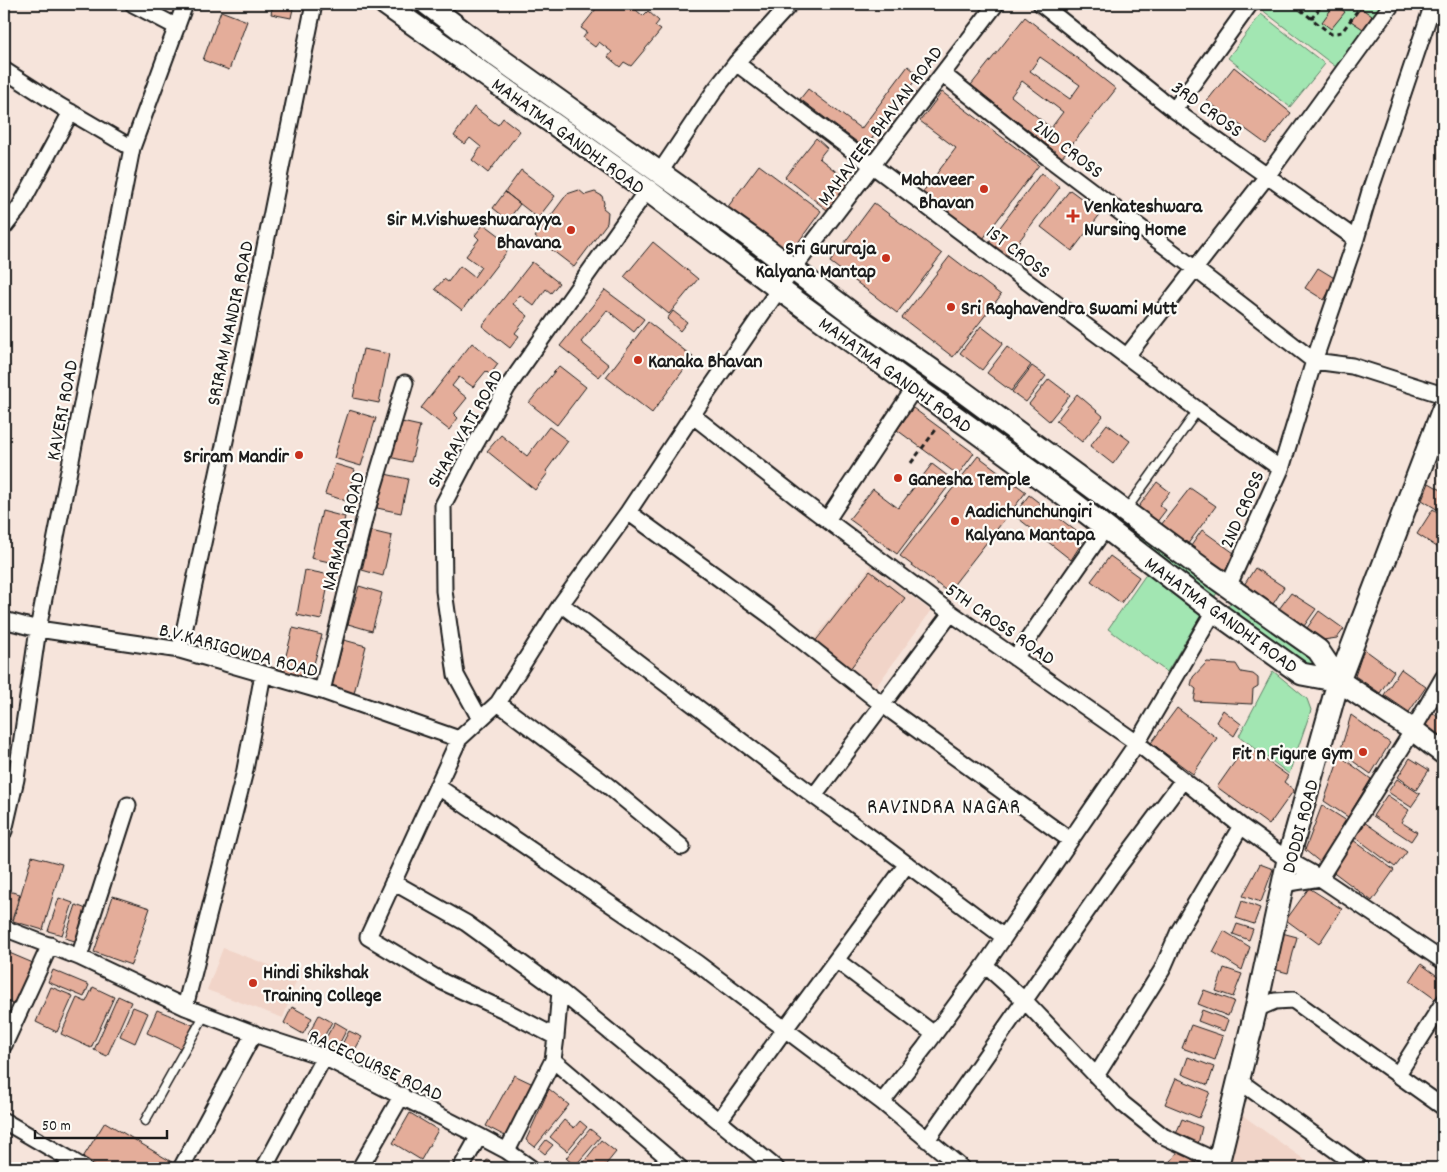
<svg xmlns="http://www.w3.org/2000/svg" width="1447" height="1172" font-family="Dekko,sans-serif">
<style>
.built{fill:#f1d4c8}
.green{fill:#a2e6b2;stroke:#5f8167}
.building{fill:#e4ad9a;stroke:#1c1c1c;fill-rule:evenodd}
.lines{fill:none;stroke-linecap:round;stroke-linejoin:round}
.lane-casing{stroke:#1c1c1c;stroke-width:11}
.street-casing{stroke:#1c1c1c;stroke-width:19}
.secondary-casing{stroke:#1c1c1c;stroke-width:25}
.path{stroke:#1c1c1c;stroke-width:3;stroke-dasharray:5 4;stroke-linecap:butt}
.lane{stroke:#fdfcf7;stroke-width:8}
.street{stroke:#fdfcf7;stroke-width:15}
.secondary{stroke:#fdfcf7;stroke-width:21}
.poi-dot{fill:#c8321e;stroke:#fdfcf7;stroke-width:2}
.labels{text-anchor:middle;stroke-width:4.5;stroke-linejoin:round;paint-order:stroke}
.street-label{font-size:20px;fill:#1c1c1c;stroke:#fdfcf7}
.poi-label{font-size:20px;font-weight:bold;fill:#1c1c1c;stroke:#fdfcf7;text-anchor:start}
.neighbourhood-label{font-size:21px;letter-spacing:1px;fill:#1c1c1c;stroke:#fdfcf7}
</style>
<rect width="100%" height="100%" fill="#f6e4db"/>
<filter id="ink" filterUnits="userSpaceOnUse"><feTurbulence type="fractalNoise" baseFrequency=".02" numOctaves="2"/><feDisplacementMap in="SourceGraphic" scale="10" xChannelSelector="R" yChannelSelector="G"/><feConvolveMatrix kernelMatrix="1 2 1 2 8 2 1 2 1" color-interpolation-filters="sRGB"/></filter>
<g filter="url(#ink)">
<path class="built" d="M871 566 931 611 873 691 811 643Z
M223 948 298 976 283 1018 207 990Z
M1238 1112 1316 1168H1227Z"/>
<path class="green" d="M1259 4H1381L1336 67 1257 6Z
M1261 14 1325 64 1290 107 1228 58Z
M661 183 783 273 777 280 656 189Z
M793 281 971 406 966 413 789 287Z
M987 417 1219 590 1213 599 982 423Z
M1147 573 1201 615 1167 672 1108 629Z
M1233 599 1316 659 1310 667 1227 608Z
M1273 671 1307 699 1311 710 1289 774 1239 736Z"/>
<path class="building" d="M273 4H294L291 18 271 14Z
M600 4H629L643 16 648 11 659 21 655 26 661 30 631 66 624 62 620 67 608 57 612 52 599 42 595 47 583 38 587 32 581 28Z
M1335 4 1345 12 1331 29 1322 22Z
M1361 8 1372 16 1363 29 1351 21Z
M221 11 247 21 229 70 203 60Z
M1025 17 1116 89 1062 157 971 85ZM1040 57 1080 85 1070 99 1030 71ZM1022 81 1063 112 1051 128 1011 96Z
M908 66 919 75 865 148 800 99 808 89 861 129Z
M1234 67 1291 113 1266 144 1207 101Z
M942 92 1039 165 983 239 922 193 956 148 920 121Z
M474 107 498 125 503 118 520 131 488 173 472 160 481 147 470 138 465 144 454 136Z
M816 138 827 148 819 158 849 182 827 210 785 177Z
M759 165 821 211 789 255 727 208Z
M521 170 555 196 538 218 505 192Z
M1041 173 1060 187 1007 257 988 243Z
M579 190 585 195 595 192 602 196 604 203 603 208 608 212 607 223 574 267 535 237 567 194Z
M1070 190 1101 213 1072 251 1041 227Z
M505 192 520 204 508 220 493 208Z
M874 203 942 254 897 313 830 262Z
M484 224 512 245 462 310 435 289 444 279 448 282 460 266 474 277 481 267 466 256 479 239 475 235Z
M653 242 698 279 669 314 624 277Z
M950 256 1001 295 953 357 902 318Z
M532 262 559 283 551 293 546 289 534 306 520 295 513 304 528 316 515 333 519 336 510 348 482 326Z
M1318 268 1336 279 1324 300 1305 288Z
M605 290 644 319 634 332 607 310 581 342 609 365 599 377 560 346Z
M673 311 687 322 680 331 667 319Z
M648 322 693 357 652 413 606 377Z
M981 326 1003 343 982 370 960 353Z
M472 343 498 364 490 375 486 371 473 387 459 377 452 386 467 398 454 414 458 418 449 430 421 408Z
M1007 347 1031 365 1011 391 987 373Z
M363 349 389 354 379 403 353 398Z
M559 366 586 387 557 425 529 403Z
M1032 366 1046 376 1026 402 1012 392Z
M1049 379 1070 395 1049 421 1029 404Z
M1077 394 1103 416 1082 442 1056 421Z
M913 408 974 453 958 475 897 430Z
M349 410 376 418 361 466 334 458Z
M397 421 420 426 411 462 389 457Z
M1107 424 1130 441 1113 464 1090 446Z
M549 427 568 441 546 471 548 473 535 490 487 451 501 435 527 456Z
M978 456 1026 492 948 592 900 556Z
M335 464 355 470 346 501 325 494Z
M932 464 953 480 897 554 849 519 873 489 898 508Z
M385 474 408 479 401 513 377 508Z
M1157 482 1170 492 1159 505 1166 510 1156 523 1137 509Z
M1429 483 1443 491V513L1422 500Z
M1190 488 1216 506 1187 545 1161 525Z
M1029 495 1085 538 1071 560 1014 515Z
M1433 509 1443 516V551L1417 534Z
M322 511 345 517 334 563 311 558Z
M1202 530 1234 553 1226 572 1191 546Z
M371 531 392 536 383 576 362 570Z
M1110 556 1139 577 1121 603 1091 581Z
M1255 568 1284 587 1273 604 1244 585Z
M305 570 330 575 321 620 297 615Z
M870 571 905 598 849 670 814 643Z
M359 586 382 593 372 631 348 624Z
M1291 593 1316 609 1304 626 1279 609Z
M1319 611 1344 629 1337 638 1323 640 1307 628Z
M293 628 322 635 310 678 282 671Z
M344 640 366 646 354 693 331 687Z
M1364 649 1394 671 1380 693 1355 676Z
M1207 662 1236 664 1241 672 1253 674 1258 678V686L1253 689 1252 704 1194 701 1196 689 1191 685 1193 677Z
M1401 669 1426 687 1409 712 1384 695Z
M1177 708 1217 738 1193 774 1151 743Z
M1223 710 1241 724 1234 736 1216 722Z
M1433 713 1443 720V742L1422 727Z
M1351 715 1390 743 1371 774 1340 752Z
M1246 746 1288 776 1284 782 1294 790 1269 825 1217 787Z
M1340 756 1371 779 1348 817 1324 801Z
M1410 758 1429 770 1416 790 1398 777Z
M1397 779 1420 794 1411 807 1388 792Z
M1387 795 1409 810 1401 822 1417 832 1411 841 1373 816Z
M1322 805 1347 821 1321 863 1305 850Z
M1364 822 1407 852 1395 867 1355 837Z
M1353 840 1394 870 1372 901 1331 870Z
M32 856 62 864 43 930 13 921Z
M1260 864 1273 869 1261 902 1243 896Z
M1309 888 1342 909 1319 944 1286 920Z
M4 890 20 894 12 920 4 917Z
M113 896 150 908 131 965 94 952Z
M59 898 73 903 62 935 48 931Z
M1242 901 1260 908 1254 924 1236 918Z
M76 905 89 910 78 942 65 938Z
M1237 924 1253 929 1249 940 1233 934Z
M1224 931 1250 947 1242 970 1213 952Z
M1282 933 1297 937 1288 973 1273 969Z
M7 952 33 963 15 1005 4 1000V960Z
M1421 964 1443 980V987L1435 999 1410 981Z
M1224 968 1242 974 1233 997 1216 991Z
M53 970 89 985 84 997 48 982Z
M51 987 73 996 57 1032 36 1022Z
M93 987 114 997 91 1048 61 1034 77 998 86 1002Z
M1204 990 1234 1001 1228 1016 1198 1004Z
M118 996 131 1002 107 1056 94 1050Z
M133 1007 148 1013 135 1043 120 1036Z
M292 1007 312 1018 303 1034 284 1023Z
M157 1010 193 1025 182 1049 147 1033Z
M1202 1010 1228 1020 1224 1031 1198 1021Z
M319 1015 332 1022 321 1042 308 1035Z
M335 1022 347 1029 336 1050 323 1043Z
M1191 1025 1223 1036 1215 1060 1182 1048Z
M349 1031 362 1037 351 1057 339 1050Z
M1188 1057 1214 1067 1208 1085 1182 1074Z
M514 1075 533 1084 505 1136 486 1126Z
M1176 1078 1210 1092 1199 1118 1165 1104Z
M549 1089 569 1105 535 1147 526 1140Z
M410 1113 438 1130 421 1160 393 1143Z
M1182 1119 1202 1127 1198 1144 1176 1134Z
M564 1120 574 1128 580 1121 587 1127 567 1151 550 1137Z
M105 1122 175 1164 172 1168H98L82 1159Z
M590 1129 600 1137 575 1166 566 1158Z
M546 1140 553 1145 545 1154 539 1149Z
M601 1140 616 1152 603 1168H579Z
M1180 1149 1196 1163 1191 1168H1166Z
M487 1160 501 1168H482Z"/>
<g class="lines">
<defs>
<path id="lane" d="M1126 510 1198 410
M145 1121 205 1014"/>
<path id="street" d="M133 4 177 27
M1041 4 1174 110 1356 239
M736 63 1198 410 1281 469
M4 70 60 106 132 148
M943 74 1047 157 1194 268 1314 361 1352 366 1443 395
M1174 110 1250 4
M660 172 715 90 736 63 790 4
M4 227 19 208 71 112
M1127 356 1267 176 1392 4
M692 415 803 502 951 613 1137 743 1241 826 1288 860 1320 878 1443 961
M628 512 772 617 883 705 1070 840
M827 520 915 387
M1228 587 1281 469 1314 361 1356 239 1370 191 1433 4
M561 604 814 796 880 844 1004 937
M1214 611 1137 743 985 965 1024 1000 1123 1104 1163 1136 1219 1162
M4 620 38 629 180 650 322 691 459 739
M180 650 240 371 314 4
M1015 658 1106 527
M322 691 365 516 405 383
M498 703 607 785 682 847
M480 719 456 675 444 591 443 505 467 459 507 388 647 190
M437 786 697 963 882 1102 962 1168
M814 796 951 613
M4 831 16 779 38 629 132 148 185 4
M393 882 466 923 560 991 776 1168
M1283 884 1320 878 1413 730 1443 678
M4 928 79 957 185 1007 263 1037 324 1057 479 1136 507 1151 531 1168
M79 957 128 805
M836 960 934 1034
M185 1007 244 775 263 674
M1256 1009 1275 1001 1293 1000 1443 1107
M556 1037 560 991
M4 1045 50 945
M553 1060 680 1168
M1398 1074 1443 1003
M1096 1076 1162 970 1179 931 1241 826
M1238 1080 1360 1168
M882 1102 925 1047 985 965
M4 1121 71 1160 66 1168
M719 1121 785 1029 907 864
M927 1140 1110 878 1183 780
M507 1151 553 1060 556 1037 504 1010 443 982 368 937 459 739 498 703 561 604 628 512 707 393 793 269 996 4
M71 1160 84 1168
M181 1168 254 1033
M264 1168 324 1057
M360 1168 402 1095
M461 1168 479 1136"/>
<path id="secondary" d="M385 4 647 190 779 289 1062 494 1214 611 1302 674 1339 681 1413 730 1443 753
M427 4 489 51 761 245 862 321 962 391 1203 569 1318 650 1339 681
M1217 1168 1256 1009 1288 860 1337 686 1443 409"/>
</defs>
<use href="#lane" class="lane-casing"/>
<use href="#street" class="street-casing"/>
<use href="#secondary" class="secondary-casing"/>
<path class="path" d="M1293 4 1331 34 1342 32 1362 4
M1311 19 1323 4
M911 463 938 427"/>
<use href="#lane" class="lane"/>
<use href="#street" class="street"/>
<use href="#secondary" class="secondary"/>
</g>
</g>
<g class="poi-dot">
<circle cx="984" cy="189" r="5"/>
<path d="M1070.5 208.5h5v5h5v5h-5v5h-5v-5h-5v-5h5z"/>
<circle cx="571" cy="230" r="5"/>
<circle cx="886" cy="258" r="5"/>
<circle cx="951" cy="307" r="5"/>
<circle cx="638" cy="360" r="5"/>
<circle cx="299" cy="455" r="5"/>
<circle cx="898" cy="478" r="5"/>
<circle cx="955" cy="521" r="5"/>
<circle cx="1363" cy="752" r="5"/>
<circle cx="253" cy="983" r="5"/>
</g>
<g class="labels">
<g class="street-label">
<text transform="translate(1208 108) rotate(36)" y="7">3RD CROSS</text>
<text transform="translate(879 125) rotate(-53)" y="7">MAHAVEER BHAVAN ROAD</text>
<text transform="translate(569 135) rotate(36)" y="7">MAHATMA GANDHI ROAD</text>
<text transform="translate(1069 148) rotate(38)" y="7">2ND CROSS</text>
<text transform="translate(1019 251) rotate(37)" y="7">1ST CROSS</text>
<text transform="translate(229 323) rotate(-78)" y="7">SRIRAM MANDIR ROAD</text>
<text transform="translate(896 374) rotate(36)" y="7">MAHATMA GANDHI ROAD</text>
<text transform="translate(61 410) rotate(-79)" y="7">KAVERI ROAD</text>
<text transform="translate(464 428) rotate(-60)" y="7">SHARAVATI ROAD</text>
<text transform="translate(1241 509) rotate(-66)" y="7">2ND CROSS</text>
<text transform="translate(342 531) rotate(-75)" y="7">NARMADA ROAD</text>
<text transform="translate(1222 614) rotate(36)" y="7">MAHATMA GANDHI ROAD</text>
<text transform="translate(1001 623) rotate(35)" y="7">5TH CROSS ROAD</text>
<text transform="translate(239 649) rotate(15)" y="7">B.V.KARIGOWDA ROAD</text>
<text transform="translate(1299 826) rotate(-75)" y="7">DODDI ROAD</text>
<text transform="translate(376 1064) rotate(25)" y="7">RACECOURSE ROAD</text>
</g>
<g class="poi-label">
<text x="974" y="185" text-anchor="end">Mahaveer<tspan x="974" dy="23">Bhavan</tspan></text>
<text x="1084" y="212">Venkateshwara<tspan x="1084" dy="23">Nursing Home</tspan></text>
<text x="561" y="225" text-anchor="end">Sir M.Vishweshwarayya<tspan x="561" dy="23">Bhavana</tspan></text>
<text x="876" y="254" text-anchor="end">Sri Gururaja<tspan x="876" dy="23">Kalyana Mantap</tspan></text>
<text x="961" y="314">Sri Raghavendra Swami Mutt</text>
<text x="648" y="367">Kanaka Bhavan</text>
<text x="289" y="462" text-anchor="end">Sriram Mandir</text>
<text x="908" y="485">Ganesha Temple</text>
<text x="965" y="517">Aadichunchungiri<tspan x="965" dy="23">Kalyana Mantapa</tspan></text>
<text x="1353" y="759" text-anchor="end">Fit n Figure Gym</text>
<text x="263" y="978">Hindi Shikshak<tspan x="263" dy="23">Training College</tspan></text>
</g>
<g class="neighbourhood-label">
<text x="944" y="813">RAVINDRA NAGAR</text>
</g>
</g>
<rect width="1447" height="1172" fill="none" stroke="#fdfcf7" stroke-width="20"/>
<rect x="10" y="10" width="1427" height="1152" fill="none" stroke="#1c1c1c" stroke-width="2" filter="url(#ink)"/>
<path d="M35 1130v8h132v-8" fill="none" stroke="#1c1c1c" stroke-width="2.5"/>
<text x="42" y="1130" font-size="15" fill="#1c1c1c" stroke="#fdfcf7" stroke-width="4" paint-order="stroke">50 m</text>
</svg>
